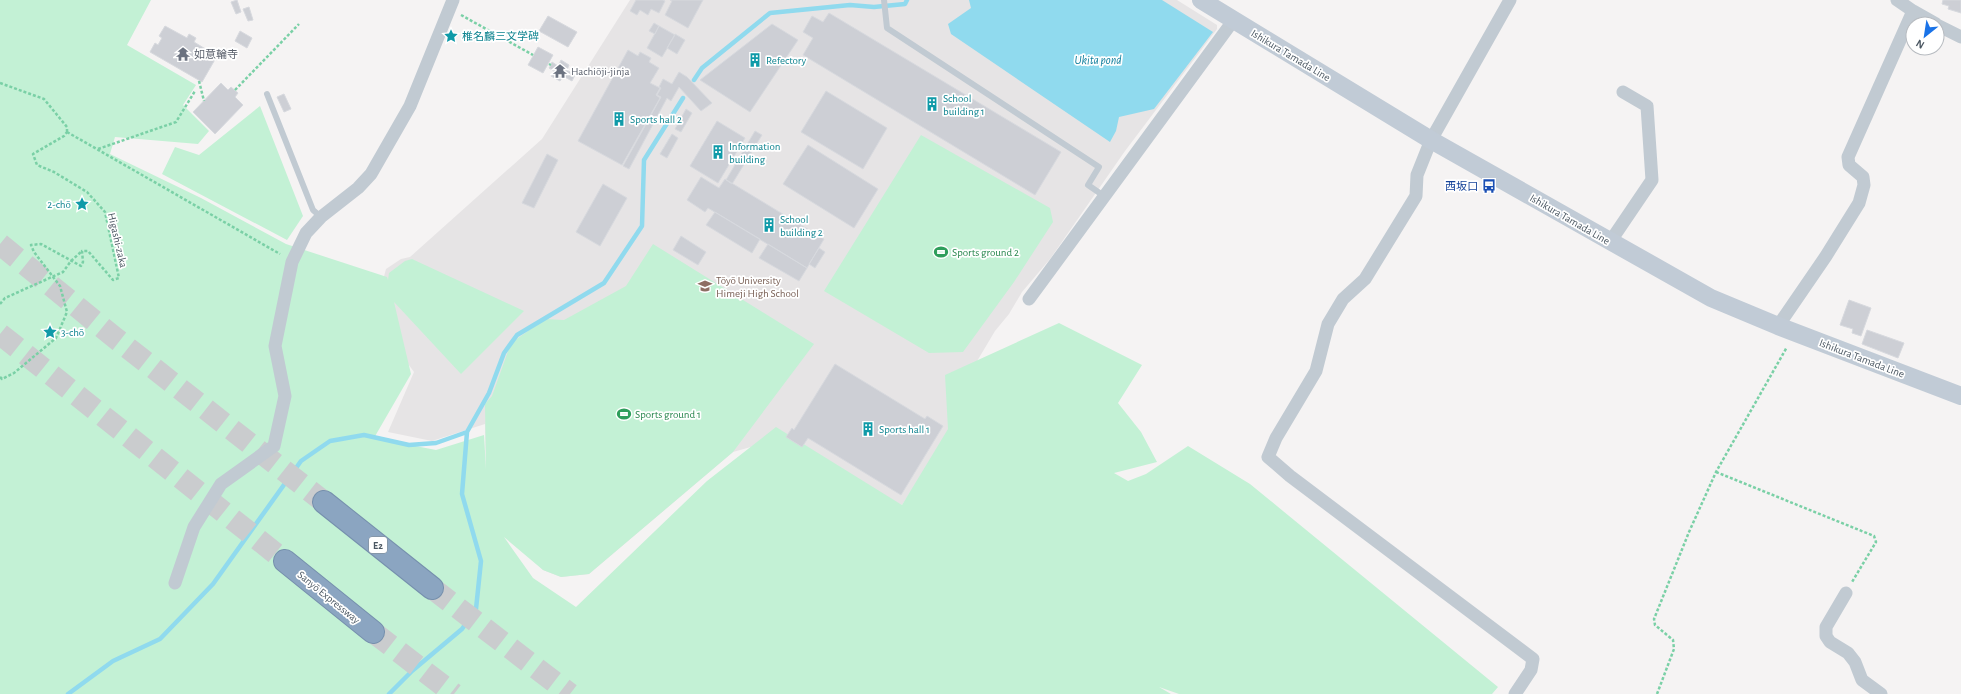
<svg xmlns="http://www.w3.org/2000/svg" width="1961" height="694" font-family="'Alegreya Sans','Noto Sans JP',sans-serif">
<style>
.education{fill:#e6e4e5}
.green{fill:#c3f1d5}
.water{fill:#90daee}
.lines{fill:none;stroke-linecap:round;stroke-linejoin:round}
.stream{stroke:#90daee;stroke-width:4.5}
.building{fill:#cdcfd5;stroke:#d7d9de}
.highway-tunnel{stroke:#caccce;stroke-width:22;stroke-dasharray:22 11;stroke-linecap:butt}
.highway-casing{stroke:#7690ad;stroke-width:24}
.path{stroke:#7ad0a6;stroke-width:2.5;stroke-dasharray:3 2;stroke-linecap:butt}
.lane{stroke:#c1cad2;stroke-width:6}
.street{stroke:#c1cad2;stroke-width:13}
.secondary{stroke:#c1cbd6;stroke-width:18}
.highway{stroke:#8ba5c1;stroke-width:22}
.labels{text-anchor:middle;stroke-width:3.5;stroke-linejoin:round;paint-order:stroke}
.shield{fill:#fff;stroke:#808990;stroke-width:1}
.shield-label{font-size:10px;font-weight:bold;fill:#4a5661}
.culture-label{font-size:11px;fill:#0d838f;stroke:#fff;text-anchor:start}
.worship-label{font-size:11px;fill:#5b616d;stroke:#fff;text-anchor:start}
.street-label{font-size:11px;fill:#4a5661;stroke:#fff}
.transit-label{font-size:11px;fill:#164399;stroke:#fff;text-anchor:end}
.leisure-label{font-size:11px;fill:#27864d;stroke:#fff;text-anchor:start}
.education-label{font-size:11px;fill:#785e54;stroke:#fff;text-anchor:start}
.water-label{font-size:12px;font-style:italic;fill:#0c7c9b;stroke:#fff}
</style>
<rect width="100%" height="100%" fill="#f5f3f3"/>
<path class="education" d="M630 0H1177L1217 25V29L1125 151 1050 259 1022 292 1009 314 995 331 958 393 954 426 902 505 772 441 733 452 589 574 561 577 543 570 487 511 485 424 432 441 388 432 414 372 381 327 383 280 386 269 401 259 410 257 542 139Z"/>
<path class="green" d="M0 0H151L127 45 196 85 183 105 209 131 198 144 115 137 110 154 201 198 286 244 387 277 388 280 389 273 405 261 412 259 524 311 461 374 394 302 411 374 374 438 436 450 484 435 486 469 485 404 492 396 511 343 545 319 564 320 626 286 653 244 814 344 733 452 589 574 561 577 543 570 504 537 533 578 576 607 707 481 776 427 902 505 948 429 945 375 1059 323 1142 365 1118 403 1141 432 1157 462 1114 473 1128 481 1146 474 1188 446 1250 484 1498 687 1492 694H1179L1159 687 1171 694H0Z
M260 106 303 216 287 240 162 174 175 147 199 155Z
M921 135 1050 208 1053 222 1014 282 963 352 929 353 824 291Z"/>
<path class="water" d="M969 0H1162L1213 32 1154 109 1119 117 1116 131 1110 142 951 34 948 24 971 8Z"/>
<g class="lines">
<path class="stream" d="M694 80 702 68 770 13 850 5 874 7 905 4 907 0
M68 694 113 661 160 639 213 584 301 461 330 441 364 435 409 445 436 443 467 432
M389 694 412 671 462 629 476 609 481 561 462 494 467 432 489 393 504 353 517 335 604 283 642 226 644 160 683 98"/>
</g>
<path class="building" d="M237 0 241 12 236 14 231 2Z
M636 0H663L665 1 659 13 651 9 648 15 640 10 637 15 630 11Z
M670 0H703L688 28 665 15 672 1Z
M1943 0H1961V13L1948 9 1949 6 1942 4Z
M249 7 253 20 248 21 243 9Z
M829 13 1061 152 1035 195 803 55 813 38 803 32 812 16 823 22Z
M548 16 577 32 568 47 539 31Z
M654 23 659 26 655 34 649 31Z
M772 24 798 40 750 112 700 80Z
M165 26 187 38 189 34 196 38 194 42 217 56 202 82 150 52 155 43 158 45 162 38 159 36Z
M659 26 675 35 662 57 647 48Z
M240 31 252 38 247 48 235 41Z
M675 34 685 40 677 54 667 48Z
M538 47 553 55 543 73 528 65Z
M628 50 638 56 640 52 651 58 649 62 659 68 650 83 660 88 656 95 660 98 622 165 578 141Z
M561 60 569 65 567 70 575 75 572 81 563 76 560 81 551 76 554 71 549 68 551 65 552 62 558 66Z
M679 72 687 77 712 103 701 111 679 87 671 101 667 98 629 169 623 166 661 97 657 95 661 88 659 87 663 79 672 84Z
M221 83 228 90 231 87 238 93 235 97 243 105 215 134 193 112Z
M826 91 887 128 863 169 801 132Z
M284 94 291 109 284 112 277 97Z
M686 109 692 113 681 132 675 129Z
M717 121 745 138 718 183 690 166Z
M755 131 762 135 732 184 726 180Z
M672 134 678 138 667 158 660 154Z
M808 145 878 189 854 228 783 184Z
M547 154 558 160 534 208 522 203Z
M701 177 719 188 725 179 824 239 807 268 708 208 705 212 687 200Z
M603 184 627 198 600 246 576 232Z
M715 212 760 239 752 253 706 225Z
M681 236 706 252 698 265 673 250Z
M768 244 807 268 799 281 759 258Z
M819 248 825 252 815 268 809 264Z
M1849 300 1871 308 1861 336 1852 333 1853 329 1840 325Z
M1867 330 1904 343 1898 358 1862 344Z
M835 364 925 419 927 416 943 426 901 495 808 438 802 447 786 437 792 428 794 430Z"/>
<g class="lines">
<path class="highway-tunnel" d="M0 244 114 337 324 502
M0 334 285 561
M432 588 570 694
M373 632 454 694"/>
<defs>
<path id="highway" d="M324 502 432 588
M285 561 373 632"/>
</defs>
<use href="#highway" class="highway-casing"/>
<path class="path" d="M461 15 533 55
M549 64 551 65
M199 81 204 101
M0 83 44 99 67 127V132
M235 90 299 24
M67 132 280 254
M98 149 176 122 195 91
M0 304 5 298 63 272 71 261 82 251
M0 377 2 379 14 373 56 338 67 312 60 286 34 252 31 245 41 244 81 266 83 262 82 251H88L113 280 119 278 105 212 87 192 54 172 37 165 33 154 64 136 67 132
M1716 472 1874 536 1876 542 1852 582
M1657 694 1674 649 1673 640 1655 625 1654 619 1689 532 1716 472 1787 347"/>
<path class="lane" d="M884 0 887 28 1099 167 1088 185 1104 196
M267 94 313 210 321 217"/>
<path class="street" d="M1510 0 1431 140 1417 175 1416 196 1365 279 1343 299 1328 324 1316 371 1276 438 1268 457 1290 476 1533 659 1531 670 1515 694
M1897 0 1913 11 1936 24
M1937 25 1961 37
M1610 242 1652 180 1647 106 1623 92
M1029 299 1233 21
M1778 326 1826 256 1859 203 1864 185 1863 177 1849 165 1848 157 1913 11
M175 583 194 527 221 484 274 446 285 396 275 346 292 262 306 233 321 217 358 188 371 174 410 106 453 0
M1846 593 1826 627V636L1830 642 1848 653 1855 662 1862 680 1881 694"/>
<path class="secondary" d="M1201 0 1431 140 1711 298 1778 326 1961 396"/>
<use href="#highway" class="highway"/>
</g>
<defs>
<symbol id="sight-bare" viewBox="-9 -9 18 18"><path d="M0-6L1.8-2.2L6-1.7L2.9 1.2L3.7 5.4L0 3.3L-3.7 5.4L-2.9 1.2L-6-1.7L-1.8-2.2Z" fill="#0f9aa8" stroke="#fff" stroke-width="2.5" paint-order="stroke"/></symbol>
<symbol id="temple-bare" viewBox="-9 -9 18 18"><path d="M0-6L5-2H3V0L6.5 2.5H4V6H1.5V3h-3V6H-4V2.5H-6.5L-3 0V-2H-5Z" fill="#6b7280" stroke="#fff" stroke-width="2.5" paint-order="stroke"/></symbol>
<symbol id="building-bare" viewBox="-9 -9 18 18"><path d="M-4-6H4V6H1V3H-1V6H-4ZM-2.5-4.3h1.7v1.8h-1.7ZM.8-4.3h1.7v1.8H.8ZM-2.5-1h1.7V.8h-1.7ZM.8-1h1.7V.8H.8Z" fill="#0f9aa8" stroke="#fff" stroke-width="2.5" paint-order="stroke"/></symbol>
<symbol id="bus-bare" viewBox="-9 -9 18 18"><path d="M-5-6H5V4H4V6H2V4H-2V6H-4V4H-5ZM-3.5-4V0h7V-4ZM-3.5 1.2v1.5H-2V1.2ZM2 1.2v1.5H3.5V1.2Z" fill="#1a4fb4" stroke="#fff" stroke-width="2.5" paint-order="stroke"/></symbol>
<symbol id="stadium-bare" viewBox="-9 -9 18 18"><path d="M0-5a6.5 5 0 1 0 0 10a6.5 5 0 1 0 0-10ZM-3.5-1.8h7v3.6h-7Z" fill="#2e9e5b" stroke="#fff" stroke-width="2.5" paint-order="stroke"/></symbol>
<symbol id="school-bare" viewBox="-9 -9 18 18"><path d="M0-5L7-2L0 1L-7-2ZM-4 1L0 2.5L4 1V4Q0 6-4 4Z" fill="#8d6e63" stroke="#fff" stroke-width="2.5" paint-order="stroke"/></symbol>
</defs>
<g fill-rule="evenodd">
<use href="#sight-bare" x="441" y="26" width="20" height="20"/>
<use href="#temple-bare" x="173" y="44" width="20" height="20"/>
<use href="#building-bare" x="745" y="50" width="20" height="20"/>
<use href="#temple-bare" x="550" y="61" width="20" height="20"/>
<use href="#building-bare" x="922" y="94" width="20" height="20"/>
<use href="#building-bare" x="609" y="109" width="20" height="20"/>
<use href="#building-bare" x="708" y="142" width="20" height="20"/>
<use href="#bus-bare" x="1479" y="176" width="20" height="20"/>
<use href="#sight-bare" x="72" y="194" width="20" height="20"/>
<use href="#building-bare" x="759" y="215" width="20" height="20"/>
<use href="#stadium-bare" x="931" y="242" width="20" height="20"/>
<use href="#school-bare" x="695" y="276" width="20" height="20"/>
<use href="#sight-bare" x="40" y="322" width="20" height="20"/>
<use href="#stadium-bare" x="614" y="404" width="20" height="20"/>
<use href="#building-bare" x="858" y="419" width="20" height="20"/>
</g>
<g class="labels">
<rect class="shield" x="369" y="537" width="18" height="16" rx="3"/>
<g class="shield-label">
<text x="378" y="549">E2</text>
</g>
<g class="culture-label">
<text x="462" y="40">椎名麟三文学碑</text>
<text x="766" y="64">Refectory</text>
<text x="943" y="102">School<tspan x="943" dy="13">building 1</tspan></text>
<text x="630" y="123">Sports hall 2</text>
<text x="729" y="150">Information<tspan x="729" dy="13">building</tspan></text>
<text x="71" y="208" text-anchor="end">2-chō</text>
<text x="780" y="223">School<tspan x="780" dy="13">building 2</tspan></text>
<text x="61" y="336">3-chō</text>
<text x="879" y="433">Sports hall 1</text>
</g>
<g class="worship-label">
<text x="194" y="58">如意輪寺</text>
<text x="571" y="75">Hachiōji-jinja</text>
</g>
<g class="street-label">
<text transform="translate(1291 55) rotate(31)" y="4">Ishikura Tamada Line</text>
<text transform="translate(1570 219) rotate(30)" y="4">Ishikura Tamada Line</text>
<text transform="translate(118 240) rotate(77)" y="4">Higashi-zaka</text>
<text transform="translate(1862 358) rotate(21)" y="4">Ishikura Tamada Line</text>
<text transform="translate(329 597) rotate(39)" y="4">Sanyō Expressway</text>
</g>
<g class="transit-label">
<text x="1478" y="190">西坂口</text>
</g>
<g class="leisure-label">
<text x="952" y="256">Sports ground 2</text>
<text x="635" y="418">Sports ground 1</text>
</g>
<g class="education-label">
<text x="716" y="284">Tōyō University<tspan x="716" dy="13">Himeji High School</tspan></text>
</g>
<g class="water-label">
<text x="1098" y="64">Ukita pond</text>
</g>
</g>
<g transform="translate(1925 36) rotate(210)"><circle r="19" fill="#ffffff" stroke="#b7bbc0"/>
<path d="M0-3L7 15L0 10L-7 15Z" fill="#1a73e8"/>
<text y="-6" font-size="11" font-weight="bold" text-anchor="middle" fill="#4a5661">N</text>
</g>
</svg>
